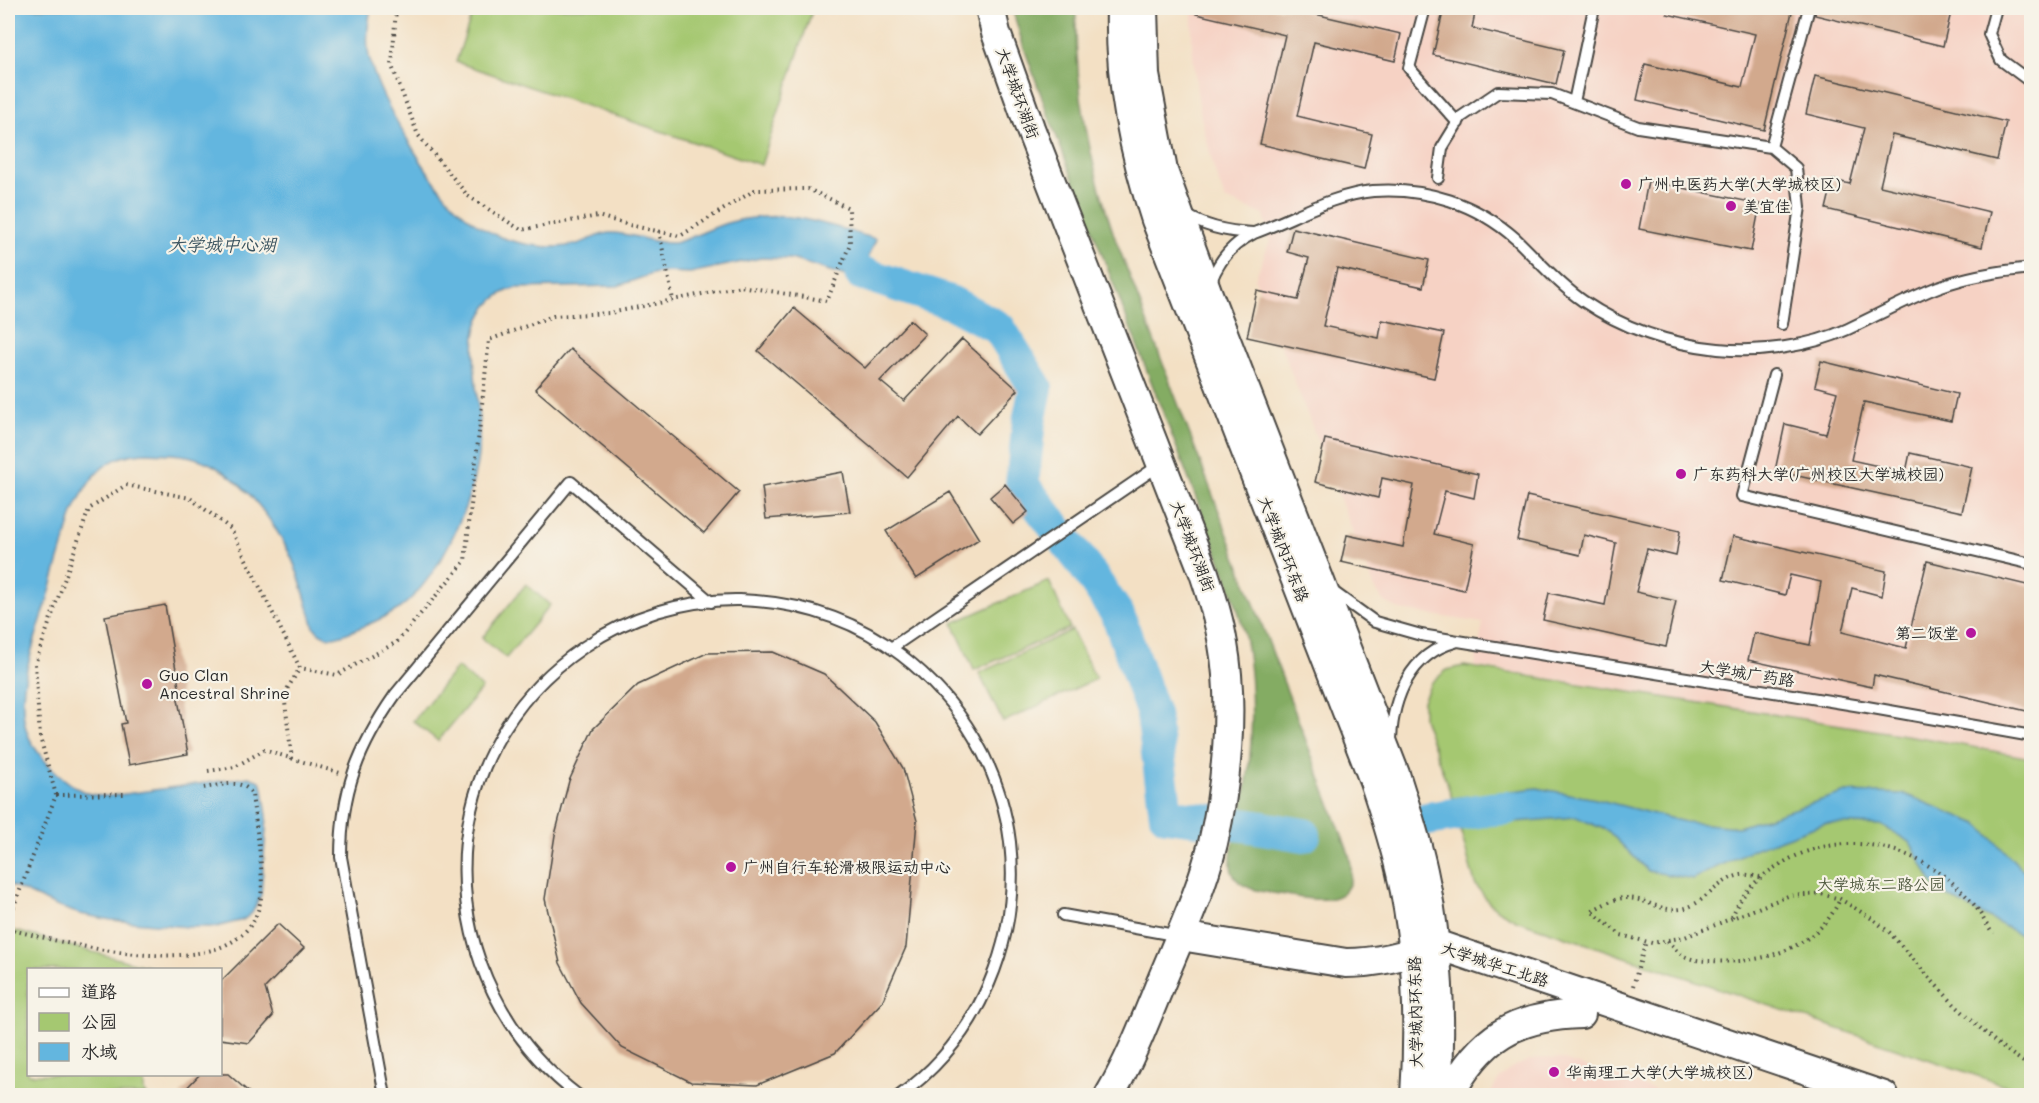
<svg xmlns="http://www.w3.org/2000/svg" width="2039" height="1103" font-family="Mali,'LXGW WenKai TC',sans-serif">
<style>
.built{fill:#f6d2c4}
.green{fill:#a5c871;stroke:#687a4e;stroke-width:1.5}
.forest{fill:#84ac63;stroke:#586c47;stroke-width:1.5}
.water{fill:#63b6df;stroke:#477085;stroke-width:1.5}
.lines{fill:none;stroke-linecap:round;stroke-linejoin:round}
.river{stroke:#63b6df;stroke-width:34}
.building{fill:#d2a98d}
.lane-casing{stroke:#494642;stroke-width:14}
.secondary-casing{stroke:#494642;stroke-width:32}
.path{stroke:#494642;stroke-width:4;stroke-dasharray:1.5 4.5;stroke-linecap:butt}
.lane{stroke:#fff;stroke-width:10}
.secondary{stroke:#fff;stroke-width:28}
.poi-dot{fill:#b5179e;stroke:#f7f3e8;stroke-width:2}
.labels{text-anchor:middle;stroke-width:4.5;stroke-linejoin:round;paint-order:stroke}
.street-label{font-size:16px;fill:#2b2b2b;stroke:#f7f3e8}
.poi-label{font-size:16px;fill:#2b2b2b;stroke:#f7f3e8;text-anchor:start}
.park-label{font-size:16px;fill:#505a40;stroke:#f7f3e8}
.water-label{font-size:18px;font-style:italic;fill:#3c5561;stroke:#f7f3e8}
</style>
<rect width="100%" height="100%" fill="#f7f3e8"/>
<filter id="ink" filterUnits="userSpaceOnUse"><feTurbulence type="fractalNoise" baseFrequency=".0167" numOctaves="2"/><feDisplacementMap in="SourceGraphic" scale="12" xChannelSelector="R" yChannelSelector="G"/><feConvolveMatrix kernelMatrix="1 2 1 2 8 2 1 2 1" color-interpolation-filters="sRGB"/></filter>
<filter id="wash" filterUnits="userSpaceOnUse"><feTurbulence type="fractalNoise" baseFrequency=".008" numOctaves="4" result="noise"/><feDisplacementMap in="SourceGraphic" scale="24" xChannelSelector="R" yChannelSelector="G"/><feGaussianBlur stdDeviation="1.35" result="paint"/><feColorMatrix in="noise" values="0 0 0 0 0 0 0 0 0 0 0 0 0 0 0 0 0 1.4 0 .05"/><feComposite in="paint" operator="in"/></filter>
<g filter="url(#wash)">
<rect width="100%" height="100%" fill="#f3e0c4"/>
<path class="built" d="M1192 8H2031V758L1924 738 1475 666 1483 623 1401 610 1385 602 1375 589 1255 279 1270 241 1264 215 1225 199 1214 169 1201 117 1197 92 1192 45Z
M1543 1058 1560 1059 1577 1064 1670 1095H1489L1500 1078 1513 1067 1528 1061Z"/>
<path class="green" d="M474 8H813L761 165 456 62Z
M1049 581 1070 628 974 670 953 623Z
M526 584 550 605 506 658 482 638Z
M1072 630 1096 679 1003 722 979 673Z
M1464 666 1924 738 2031 758V1094L1516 920 1496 909 1487 900 1475 884 1450 792 1423 718V701L1431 683 1447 670Z
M457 667 482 688 438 741 413 721Z
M8 929 156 969 28 970V1074L144 1075V1091L147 1095H8Z"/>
<path class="forest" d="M1012 8H1076C1074 86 1089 161 1114 235L1349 854C1361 907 1322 902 1286 895 1269 892 1241 892 1233 874 1225 859 1242 812 1245 794 1253 749 1254 693 1247 648 1243 622 1234 598 1225 573L1049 117 1023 45Z"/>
<path class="water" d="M8 8H371C368 23 366 42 369 57 376 85 389 108 403 132 428 175 458 224 509 240 530 246 555 250 577 244 589 241 599 233 611 233 633 233 652 244 674 243 694 238 711 227 731 222 789 208 822 223 876 239L859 280 791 259 761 258 690 273 664 272 652 274 618 286 516 288C494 293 478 313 475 336 471 371 481 406 479 441 478 494 442 576 399 609 388 616 374 622 362 627 345 633 327 646 314 627 306 602 298 567 285 545 266 510 234 469 195 458 180 453 164 454 149 453 106 453 89 476 73 513 64 543 55 572 47 602 35 639 14 693 27 732 33 749 45 762 57 773 74 788 87 797 110 796L249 777 260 781 263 788 267 816 261 895 252 913 243 920 216 927H187L111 920 80 914 56 906 8 884Z
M1537 788 1596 799 1685 822 1738 827 1846 792 1904 794 1978 824 2022 869 2031 873V934H2019L1937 891 1910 842 1881 825 1825 823 1751 850 1693 879 1648 871 1608 831 1576 817 1466 826 1452 798Z"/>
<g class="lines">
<path class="river" d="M861 273 952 303 999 328 1036 388 1029 422 1022 484 1084 565 1118 615 1153 714 1166 815 1250 826 1304 835
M1427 819 1491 809 1507 808"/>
</g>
<g id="blocks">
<path class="building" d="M1197 8H1289L1401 34 1395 61 1314 42 1297 116 1372 134 1364 169 1260 144 1285 35 1196 14Z
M1444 8H1476L1472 28 1564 50 1556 84 1433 55Z
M1668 8H1775L1792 12 1764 130 1637 100 1645 64 1742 87 1755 34 1667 14Z
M1816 8H1952L1943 46 1815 15Z
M1815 76 2006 122 1997 160 1892 135 1880 186 1990 212 1982 247 1826 209 1833 180 1850 184 1864 128 1806 114Z
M1648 181 1760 204 1751 251 1639 229Z
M1293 228 1429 260 1423 287 1337 268 1323 326 1379 338 1382 320 1444 333 1434 378 1247 337 1257 291 1298 300 1309 258 1287 252Z
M794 308 865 368 910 320 925 334 880 381 904 401 962 339 1018 390 977 434 958 416 907 477 758 351Z
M570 349 739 492 704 533 535 389Z
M1821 361 1957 394 1951 421 1864 402 1851 460 1906 472 1910 453 1972 467 1962 512 1775 471 1785 424 1826 434 1837 392 1815 386Z
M1325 439 1478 474 1474 498 1445 491 1434 534 1474 544 1464 590 1341 562 1347 535 1403 547 1414 485 1382 478 1378 498 1315 482Z
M843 472 850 512 766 519 762 487Z
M1005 484 1028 512 1013 524 990 497Z
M950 492 979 539 916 579 886 531Z
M1527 496 1680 531 1676 556 1647 549 1636 592 1676 601 1666 647 1543 620 1549 593 1605 605 1616 543 1584 535 1580 555 1517 540Z
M1733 536 1886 571 1882 596 1852 588 1842 632 1906 648 1927 561 2031 586V712L1874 675 1872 687 1748 660 1754 633 1810 645 1821 582 1790 575 1785 595 1723 580Z
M165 605 180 693 177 694 188 754 129 765 121 724 126 723 105 616Z
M773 652 824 674 875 722 903 768 917 821 906 947 882 1002 835 1053 757 1085 691 1082 622 1048 581 1003 560 963 545 899 555 835 569 781 593 729 638 685 707 653Z
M278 924 304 948 265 988 273 1016 249 1043 220 1039V982Z
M200 1074H228L252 1095H180Z"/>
</g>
</g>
<g filter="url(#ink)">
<use href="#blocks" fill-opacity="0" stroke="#494642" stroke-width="1.5"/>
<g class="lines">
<defs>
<path id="lane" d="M1425 8 1409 68 1458 123
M1996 8 1989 34 2001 60 2032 83
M1574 102 1594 8
M1771 147 1809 8
M1438 178 1442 148 1461 117 1498 92 1552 94 1638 127 1771 147 1796 168 1800 207 1782 324
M1185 214C1204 227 1231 232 1253 233
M1210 284C1218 261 1232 244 1254 233 1293 219 1331 195 1373 191 1426 187 1477 204 1516 239 1538 260 1557 283 1583 301 1623 328 1670 344 1718 349 1760 353 1809 347 1848 329 1878 315 1907 299 1938 287 1968 276 2000 271 2032 268
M1774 375 1742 496 2032 564
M1332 591 1375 622 1421 635 1867 707 2032 736
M891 648 1161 464
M1391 739C1393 698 1410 654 1455 642
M1063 915 1180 936
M385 1096 341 857C341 791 358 748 395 695L571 482 711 602
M579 1096C428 982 423 756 584 647 629 616 685 599 740 600 799 602 855 620 901 655 960 700 1001 768 1010 842 1021 939 980 1038 899 1096"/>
<path id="secondary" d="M990 8 996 33 1030 128 1204 573C1212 597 1219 619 1223 644 1234 704 1227 784 1213 843 1202 888 1182 932 1164 975 1147 1016 1132 1057 1109 1096
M1121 8C1119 81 1133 151 1156 220L1374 781C1384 811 1394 842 1401 873 1418 946 1420 1021 1415 1096
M1143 8 1145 75 1163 171 1208 294 1395 774C1405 806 1416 838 1423 871 1439 945 1442 1020 1437 1096
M1181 936 1346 963C1376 963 1408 955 1435 944L1884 1096
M1449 1096C1480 1037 1515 1016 1581 1014"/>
</defs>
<use href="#lane" class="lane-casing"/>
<use href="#secondary" class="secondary-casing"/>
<path class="path" d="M659 231 673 300
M292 759 284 694 300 668
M208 771 235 767 264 750 340 773
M56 795 126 794
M1760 877C1754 876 1747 874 1741 875 1717 879 1705 905 1681 909 1660 912 1645 898 1626 898 1614 898 1601 906 1591 911L1621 935 1652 943 1685 937 1788 896 1821 894 1840 899 1874 920 1890 933 1935 984 1957 1007 1999 1045 2032 1068
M1732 917C1742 891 1761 875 1784 862 1851 824 1929 849 1976 907 1982 916 1987 926 1993 934
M8 918 11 914 56 795 40 737 35 664 89 509 126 485 190 498 231 529 300 668 337 675 397 642 465 561 489 340 553 316 610 313 741 286 827 301 850 244 849 208 808 189 755 190 680 236 629 225 598 216 521 230 468 196 418 135 392 66 396 8
M8 929C66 943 241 993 260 903 266 877 255 823 252 794 242 777 219 786 203 788
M1667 941C1672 945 1678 953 1684 956 1691 960 1703 961 1711 961 1761 965 1819 948 1840 899
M1633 986 1646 941"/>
<use href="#lane" class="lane"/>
<use href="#secondary" class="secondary"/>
</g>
</g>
<g class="poi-dot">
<circle cx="1626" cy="184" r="6"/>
<circle cx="1731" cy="206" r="6"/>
<circle cx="1681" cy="474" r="6"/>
<circle cx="1971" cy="633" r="6"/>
<circle cx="147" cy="684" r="6"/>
<circle cx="731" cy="867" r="6"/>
<circle cx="1554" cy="1072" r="6"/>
</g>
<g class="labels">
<g class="street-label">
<text transform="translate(1018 93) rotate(70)" y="6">大学城环湖街</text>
<text transform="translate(1193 546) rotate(69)" y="6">大学城环湖街</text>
<text transform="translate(1284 549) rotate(69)" y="6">大学城内环东路</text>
<text transform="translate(1747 673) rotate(9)" y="6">大学城广药路</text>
<text transform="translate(1495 964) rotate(18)" y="6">大学城华工北路</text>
<text transform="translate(1415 1012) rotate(-91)" y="6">大学城内环东路</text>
</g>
<g class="poi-label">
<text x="1638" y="190">广州中医药大学(大学城校区)</text>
<text x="1743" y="212">美宜佳</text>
<text x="1693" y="480">广东药科大学(广州校区大学城校园)</text>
<text x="1959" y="639" text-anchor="end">第二饭堂</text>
<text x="159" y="681">Guo Clan<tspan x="159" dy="18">Ancestral Shrine</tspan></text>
<text x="743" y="873">广州自行车轮滑极限运动中心</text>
<text x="1566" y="1078">华南理工大学(大学城校区)</text>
</g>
<g class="park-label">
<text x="1881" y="890">大学城东二路公园</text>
</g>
<g class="water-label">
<text x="222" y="251">大学城中心湖</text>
</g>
</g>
<rect width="2039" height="1103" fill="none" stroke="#f7f3e8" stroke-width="30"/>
<rect x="27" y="968" width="195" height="108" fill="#f7f3e8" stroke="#a5a39c" stroke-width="1.5"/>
<rect x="39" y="988" width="30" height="9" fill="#ffffff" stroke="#a5a39c" stroke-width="1.5"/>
<text x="81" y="998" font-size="18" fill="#2b2b2b">道路</text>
<rect x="39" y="1013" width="30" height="18" fill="#a5c871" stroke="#a5a39c" stroke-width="1.5"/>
<text x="81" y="1028" font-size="18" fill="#2b2b2b">公园</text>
<rect x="39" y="1043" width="30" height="18" fill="#63b6df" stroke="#a5a39c" stroke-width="1.5"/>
<text x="81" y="1058" font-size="18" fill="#2b2b2b">水域</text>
</svg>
